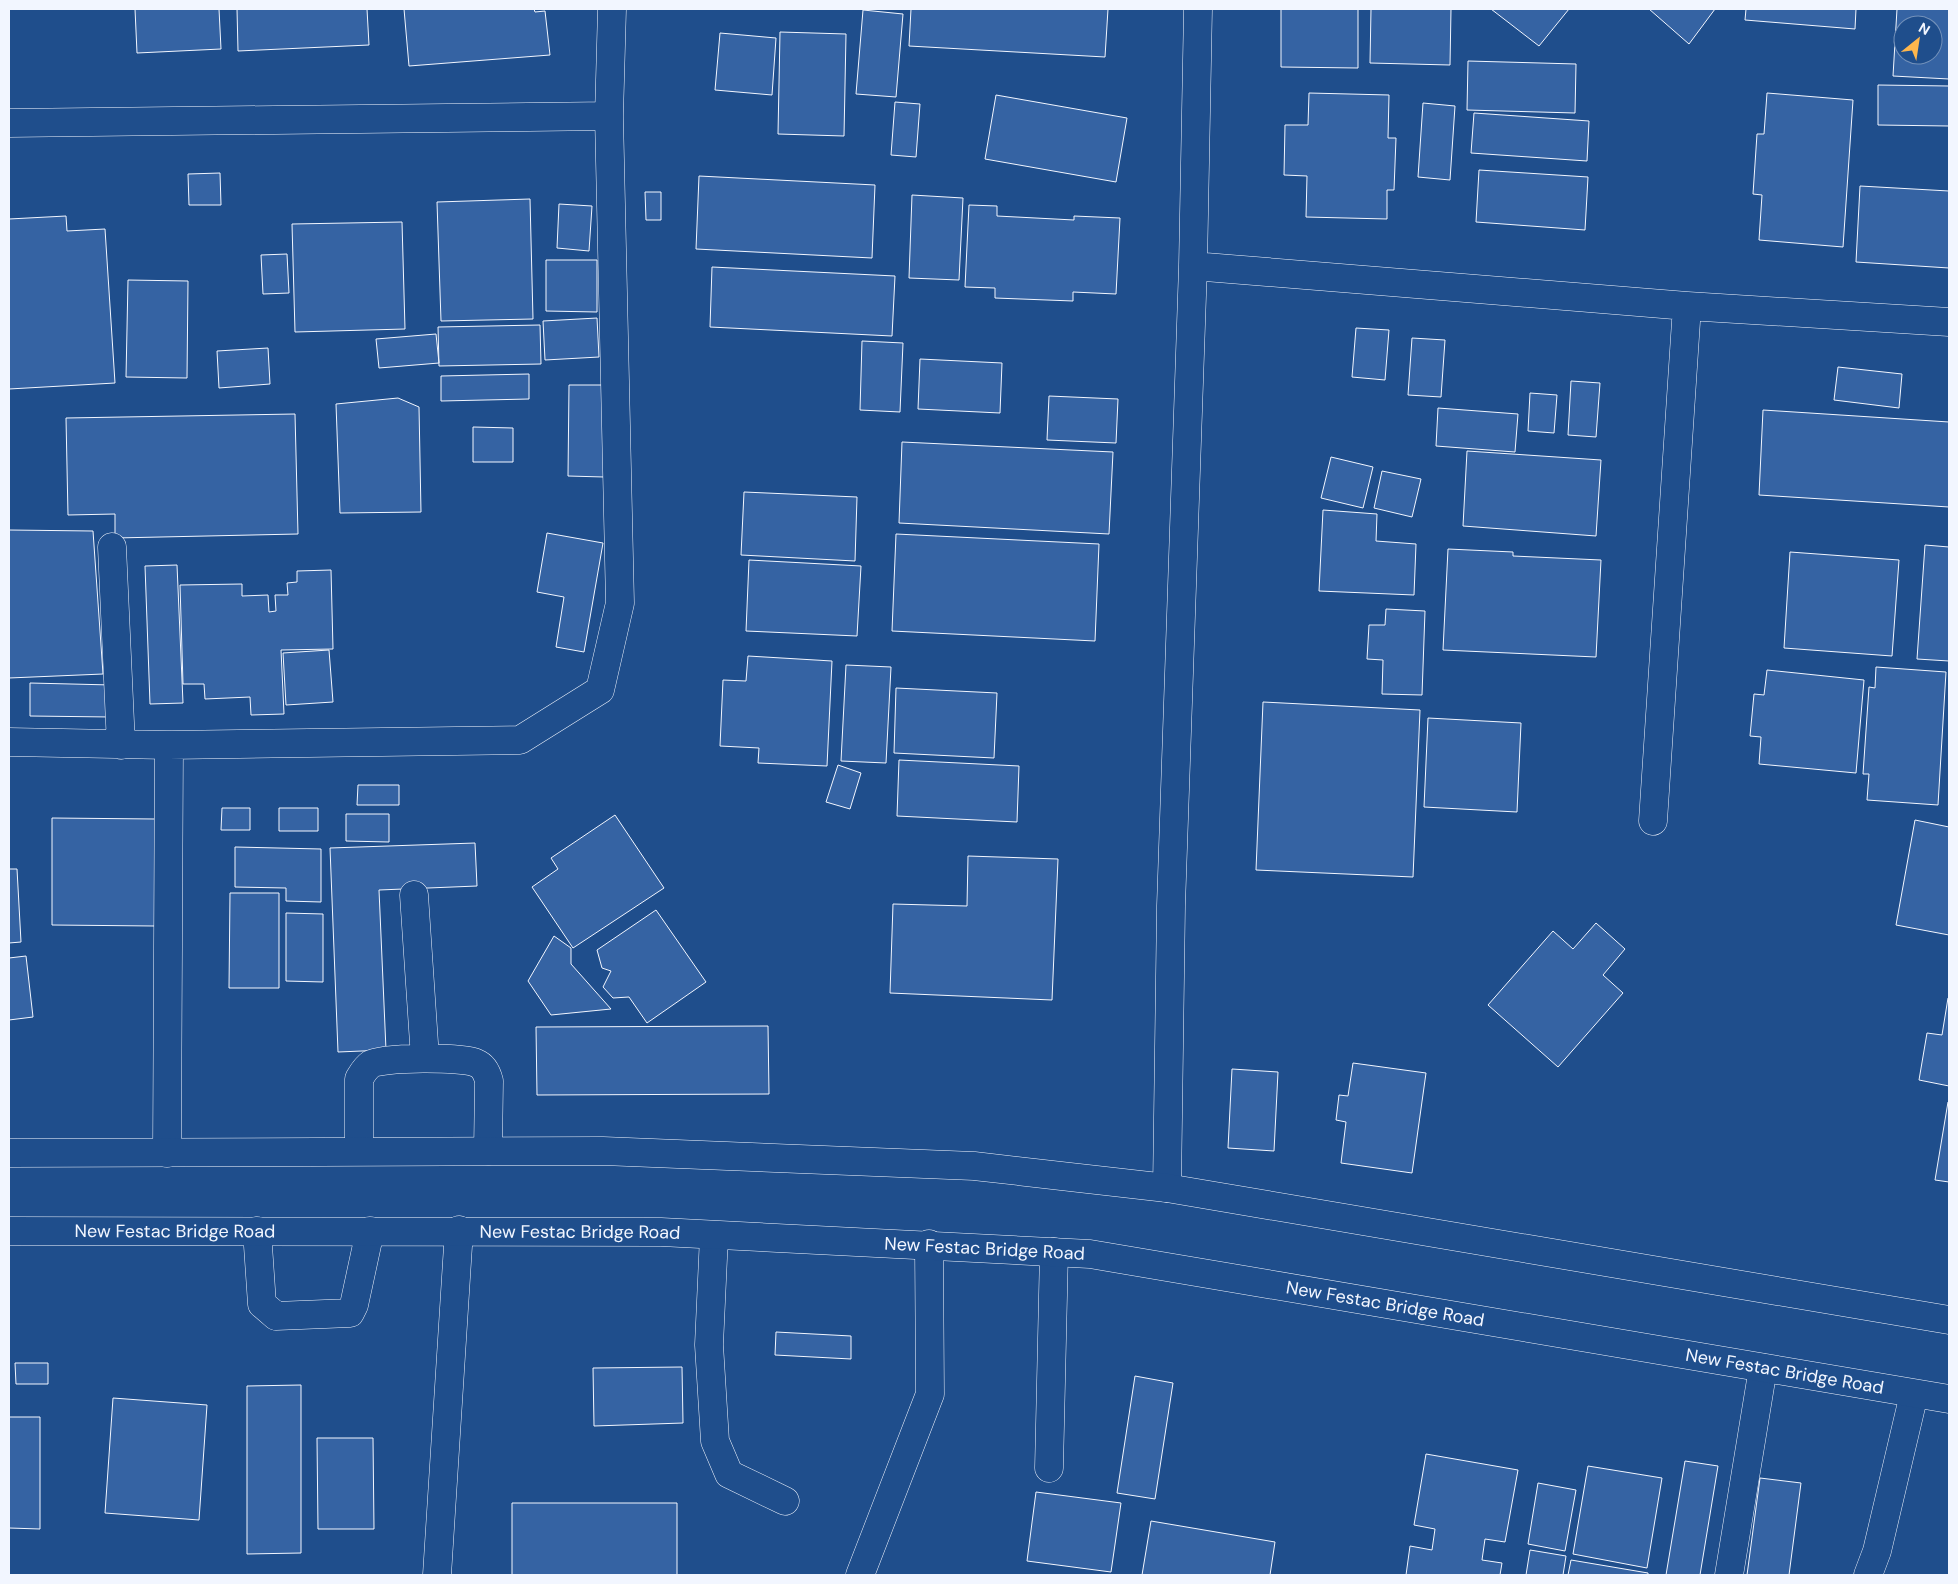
<svg xmlns="http://www.w3.org/2000/svg" width="1958" height="1584" font-family="'DM Sans',sans-serif">
<style>
.building{fill:#3563a3;stroke:#f2f6ff;fill-rule:evenodd}
.lines{fill:none;stroke-linecap:round;stroke-linejoin:round}
.minor-casing{stroke:#f2f6ff;stroke-width:29}
.major-casing{stroke:#f2f6ff;stroke-width:29}
.minor{stroke:#1f4e8c;stroke-width:28}
.major{stroke:#1f4e8c;stroke-width:28}
.labels{text-anchor:middle;stroke-width:4;stroke-linejoin:round;paint-order:stroke}
.street-label{font-size:18px;fill:#f2f6ff;stroke:#1f4e8c}
</style>
<rect width="100%" height="100%" fill="#1f4e8c"/>
<path class="building" d="M135 9H219L221 49 137 53Z
M237 9H367L369 45 238 51Z
M404 9H534L535 12 545 11 550 55 409 66Z
M911 9H1108L1105 57 909 46Z
M1281 9H1358V68L1281 67Z
M1371 9H1451L1450 65 1370 63Z
M1491 9H1569L1539 46Z
M1649 9H1715L1689 44Z
M1746 9H1856L1855 29 1745 20Z
M1897 9H1949V79L1893 76ZM1903 25H1933V55H1903Z
M863 10 903 14 896 97 856 94Z
M780 32 846 34 844 136 778 134Z
M720 33 776 38 772 95 715 90Z
M1468 61 1576 64 1575 113 1467 110Z
M1878 85 1949 86V126L1878 125Z
M1309 93 1389 95 1388 138H1396L1394 190H1387V219L1306 217 1307 176 1284 175 1285 125H1308Z
M1767 93 1853 100 1843 247 1759 240 1762 195 1753 194 1757 134H1764Z
M996 95 1127 118 1116 182 985 159Z
M895 102 920 104 916 157 891 155Z
M1423 103 1455 106 1450 180 1418 177Z
M1474 113 1589 121 1587 161 1471 153Z
M1479 170 1588 177 1585 230 1476 222Z
M220 173 221 205H189L188 174Z
M699 176 875 185 872 258 696 249Z
M1860 186 1949 191V268L1856 262Z
M645 192H661V220H646Z
M912 195 963 198 959 280 909 278Z
M530 199 533 319 441 321 437 202Z
M559 204 592 206 589 251 557 248Z
M969 205 997 206V216L1074 220V216L1120 218 1116 294 1073 292V301L995 298V288L965 287Z
M66 216 67 231 105 229 115 383 9 389V219Z
M402 222 405 329 295 332 292 224Z
M287 254 289 293 263 294 261 255Z
M546 260H597V312L546 311Z
M712 267 895 276 892 336 710 327Z
M128 280 188 281 187 378 126 377Z
M597 318 599 357 545 360 543 321Z
M540 325 541 364 439 366 438 327Z
M1356 328 1389 330 1385 380 1352 377Z
M436 334 439 363 379 368 376 339Z
M1412 338 1445 340 1441 397 1408 395Z
M862 341 903 343 900 412 860 410Z
M268 348 270 384 219 388 217 351Z
M920 359 1002 363 1000 413 918 409Z
M1838 367 1902 374 1899 408 1834 400Z
M529 374V399L441 401V376Z
M1571 381 1600 383 1596 437 1568 435Z
M569 385H605L604 477 568 476Z
M1530 393 1557 395 1554 433 1528 431Z
M1049 396 1118 399 1116 443 1047 440Z
M398 398 419 407 421 512 340 513 336 404Z
M1438 408 1518 414 1515 452 1436 446Z
M1763 410 1949 422V507L1759 495Z
M295 414 298 534 115 538V514L68 515 66 418Z
M473 427 513 428V462H473Z
M902 442 1113 452 1109 534 899 523Z
M1467 451 1601 460 1596 536 1463 526Z
M1331 457 1373 467 1363 508 1321 498Z
M1382 471 1421 479 1412 517 1374 508Z
M744 492 857 497 855 561 741 555Z
M1323 510 1377 514 1376 541 1416 544 1414 595 1319 591Z
M9 530 93 531 103 674 9 678Z
M547 533 603 543 584 652 556 647 564 597 537 592Z
M896 534 1099 544 1095 641 892 631Z
M1925 545 1949 547V661L1917 659Z
M1448 549 1513 552V556L1601 560 1596 657 1443 650Z
M1790 552 1899 560 1892 656 1784 648Z
M749 560 861 566 857 636 746 631Z
M177 565 183 703 150 704 145 566Z
M331 570 333 649 281 650 284 714 251 715 250 697 205 699 204 684H183L180 585 242 584V596L268 595 269 612 276 611 275 595H288L287 583 297 582V571Z
M1386 609 1425 611 1422 695 1382 694 1383 660 1367 659 1369 625H1385Z
M329 650 333 702 286 705 283 653Z
M748 656 832 661 827 766 758 763 759 748 720 746 723 680 746 681Z
M846 665 891 667 886 763 841 761Z
M1876 667 1946 672 1938 805 1867 800 1869 774H1863L1869 687 1875 688Z
M1767 670 1864 680 1856 773 1759 764 1761 737 1750 736 1754 694 1764 695Z
M30 683 112 685 111 717 30 716Z
M896 688 997 693 994 758 894 753Z
M1263 702 1420 710 1413 877 1256 870Z
M1428 718 1521 723 1517 812 1424 807Z
M899 760 1019 766 1017 822 897 816Z
M838 765 861 773 850 809 826 802Z
M358 785H399V805H357Z
M222 808H250V830H221Z
M279 808H318V831H279Z
M346 814H389V842L346 841Z
M615 815 664 888 573 948 532 887 558 869 551 858Z
M52 818 156 819 155 926 52 925Z
M1915 820 1949 827V935L1896 925Z
M475 843 477 886 379 890 386 1050 338 1052 330 848Z
M235 847 321 849V902L286 901V888L235 887Z
M968 856 1058 859 1052 1000 890 993 893 904 967 906Z
M9 869H17L21 942 9 943Z
M230 893H279V988H229Z
M656 910 706 982 647 1023 629 997 613 998 603 987 611 971 602 968 597 950Z
M286 913 323 914V982L286 981Z
M1596 923 1625 949 1603 975 1623 993 1558 1067 1488 1005 1553 931 1573 949Z
M554 936 571 948V964L611 1009 551 1015 528 981Z
M26 956 33 1017 9 1020V958Z
M1948 998H1949V1086L1919 1080 1927 1033 1942 1035Z
M768 1026 769 1094 537 1095 536 1027Z
M1353 1063 1426 1073 1412 1173 1341 1163 1346 1122 1336 1120 1339 1095 1348 1096Z
M1232 1069 1278 1072 1274 1151 1228 1148Z
M1948 1102H1949V1182L1935 1180Z
M776 1332 851 1336V1359L775 1355Z
M15 1363H48V1384H16Z
M682 1367 683 1423 594 1426 593 1368Z
M1135 1376 1173 1383 1155 1499 1117 1493Z
M301 1385V1553L247 1554V1386Z
M113 1398 207 1405 199 1520 105 1513Z
M9 1417H40V1529L9 1528Z
M317 1438H373L374 1529H318Z
M1426 1454 1518 1470 1505 1542 1485 1539 1482 1560 1502 1563 1500 1575H1406L1410 1546 1432 1550 1435 1529 1414 1525Z
M1685 1461 1718 1466 1700 1575H1666Z
M1588 1466 1662 1478 1647 1568 1573 1554Z
M1760 1478 1801 1483 1789 1575H1747Z
M1538 1483 1576 1490 1565 1551 1528 1544Z
M1036 1492 1121 1503 1111 1572 1027 1561Z
M512 1503H677V1575H512Z
M1151 1521 1275 1542 1270 1575H1142Z
M1530 1550 1566 1556 1563 1575H1526Z
M1571 1560 1648 1573V1575H1568Z"/>
<g class="lines">
<defs>
<path id="minor" d="M9 123 609 116
M1193 266 1687 306 1949 322
M112 547 121 745
M9 742 169 745 520 740 600 690 620 603 609 116 612 9
M1653 821 1687 306
M414 895 425 1058
M359 1151V1079C362 1074 365 1068 371 1064 382 1057 464 1057 476 1063 484 1066 487 1073 489 1081L488 1151
M167 1153 169 745
M1167 1188 1171 906 1193 266 1198 9
M257 1231 262 1304 276 1316 350 1313 354 1305 370 1231
M714 1236 709 1345 715 1441 729 1474 785 1501
M1049 1468 1054 1252
M437 1575 459 1230
M860 1575 930 1394 929 1244
M1729 1575 1763 1368
M1868 1575 1877 1551 1914 1394"/>
<g id="major">
<path d="M9 1153 603 1151 974 1166 1167 1188 1949 1320"/>
<path id="s1" d="M9 1231 661 1232 1090 1254 1949 1399"/>
</g>
</defs>
<use href="#minor" class="minor-casing"/>
<use href="#major" class="major-casing"/>
<use href="#minor" class="minor"/>
<use href="#major" class="major"/>
</g>
<g class="labels">
<g class="street-label">
<text dy="6" stroke="none"><textPath href="#s1" startOffset="166">New Festac Bridge Road</textPath></text>
<text dy="6" stroke="none"><textPath href="#s1" startOffset="571">New Festac Bridge Road</textPath></text>
<text dy="6" stroke="none"><textPath href="#s1" startOffset="976">New Festac Bridge Road</textPath></text>
<text dy="6" stroke="none"><textPath href="#s1" startOffset="1381">New Festac Bridge Road</textPath></text>
<text dy="6" stroke="none"><textPath href="#s1" startOffset="1786">New Festac Bridge Road</textPath></text>
</g>
</g>
<rect width="1958" height="1584" fill="none" stroke="#f2f6ff" stroke-width="20"/>
<g transform="translate(1918 40) rotate(30)"><circle r="24" fill="#1f4e8c" stroke="#7391ba"/>
<path d="M0-4L9 19L0 12L-9 19Z" fill="#ffb74d"/>
<text y="-8" font-size="14" font-weight="bold" text-anchor="middle" fill="#f2f6ff">N</text>
</g>
</svg>
